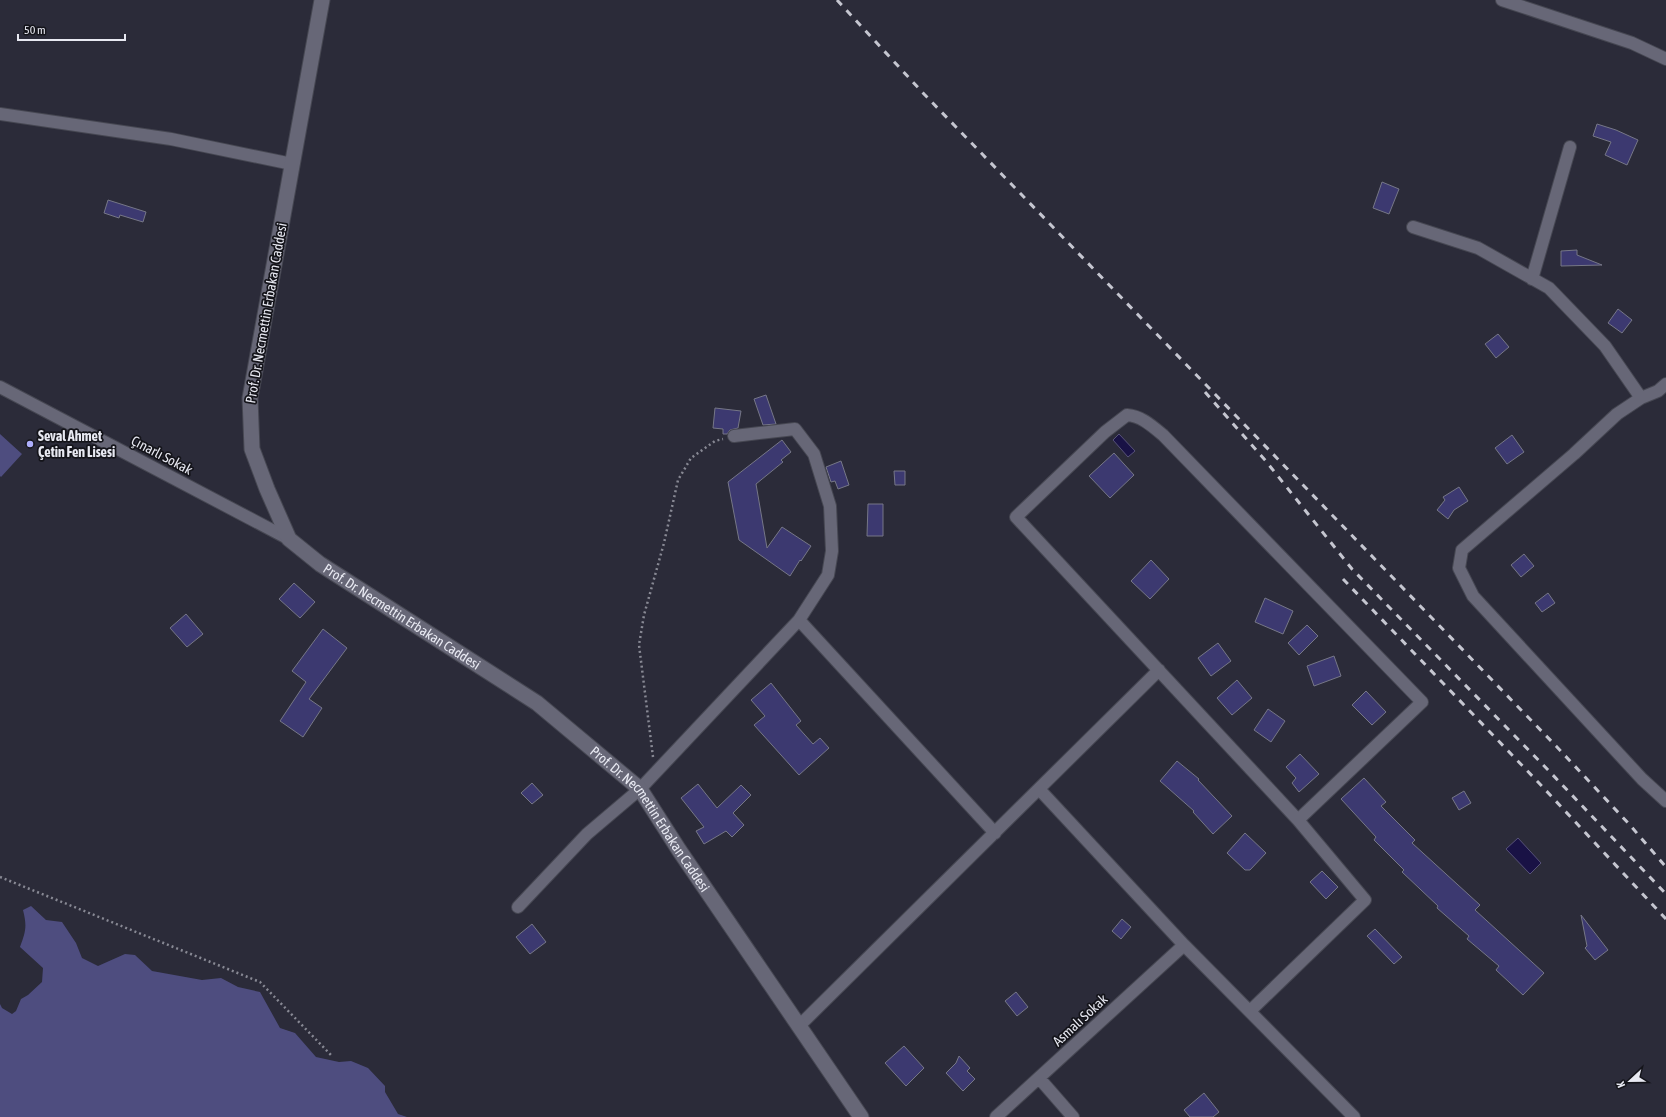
<svg xmlns="http://www.w3.org/2000/svg" width="1666" height="1117" font-family="'Asap Condensed',sans-serif">
<style>
.green{fill:#4e4d7f}
.water{fill:#191245;stroke:#575279}
.building{fill:#3c3970;stroke:#767787}
.lines{fill:none;stroke-linecap:round;stroke-linejoin:round}
.minor-casing{stroke:#464752;stroke-width:14}
.tertiary-casing{stroke:#464752;stroke-width:17}
.path{stroke:#888994;stroke-width:2.5;stroke-dasharray:2 3;stroke-linecap:butt}
.minor{stroke:#676777;stroke-width:12}
.tertiary{stroke:#676777;stroke-width:15}
.rail{stroke:#c5c6d0;stroke-width:3;stroke-dasharray:7 7;stroke-linecap:butt}
.poi-dot{fill:#adaefb;stroke:#14141a;stroke-width:1.5}
.labels{text-anchor:middle;stroke-width:3.5;stroke-linejoin:round;paint-order:stroke}
.street-label{font-size:14px;fill:#e8e9f2;stroke:#14141a}
.poi-label{font-size:14px;font-weight:bold;fill:#e8e9f2;stroke:#14141a;text-anchor:start}
</style>
<rect width="100%" height="100%" fill="#2b2b39"/>
<path class="green" d="M0 434 22 454 1 477 0 476Z
M31 906 46 920 62 922 76 943 82 958 98 966 125 954 135 955 152 971 202 980 221 978 238 987 260 992 280 1028 295 1033 316 1057 339 1062 351 1061 368 1068 385 1086V1092L398 1114 407 1117H0V1004L2 1008 12 1014 16 1011 21 999 28 995 42 982 43 968 20 947C26 931 27 926 23 910Z"/>
<path class="water" d="M1119 434 1135 451 1128 457 1113 440Z
M1518 838 1541 863 1530 874 1506 849Z"/>
<path class="building" d="M1597 124 1616 130 1638 140 1627 165 1605 155 1611 142 1593 136Z
M1382 182 1399 189 1389 214 1373 208Z
M108 200 146 212 143 222 120 215 119 218 104 213Z
M1577 250V255L1602 265 1561 266V251Z
M1618 309 1632 320 1622 333 1608 323Z
M1498 334 1509 347 1496 358 1485 344Z
M766 395 776 424 763 425 754 399Z
M715 408 741 411 738 428 730 430 727 434H723V429L713 428Z
M1512 435 1524 452 1507 464 1495 448Z
M782 440 791 452 781 460 783 462 756 484 767 548 782 527 811 546 801 561 800 560 790 576 739 540 728 482Z
M1114 453 1134 475 1110 498 1089 476Z
M841 461 849 485 838 489 835 481 831 482 826 467Z
M894 471H905V485H895Z
M1459 487 1468 501 1454 510 1448 519 1437 510 1445 500 1443 497Z
M868 504H883V536H867Z
M1524 554 1534 566 1521 577 1511 565Z
M1151 560 1169 579 1150 599 1131 581Z
M294 583 315 602 300 618 279 599Z
M1548 593 1555 603 1542 612 1535 603Z
M1265 598 1293 611 1283 634 1255 622Z
M186 614 203 634 187 647 170 628Z
M1307 625 1318 636 1299 655 1288 643Z
M323 629 347 648 309 699 322 708 303 737 280 721 306 682 292 671Z
M1218 643 1231 661 1211 676 1198 658Z
M1334 656 1341 676 1314 686 1307 666Z
M1237 680 1252 698 1232 715 1217 698Z
M771 683 801 721 796 725 813 744 820 738 829 748 799 775 754 725 765 716 751 700Z
M1366 691 1386 712 1372 725 1352 705Z
M1268 709 1285 721 1271 742 1254 730Z
M1300 754 1319 774 1299 792 1292 783 1296 778 1286 767Z
M1177 761 1199 779 1198 780 1232 816 1213 834 1193 812 1194 811 1160 781Z
M1364 778 1386 802 1381 806 1415 840 1412 843 1480 905 1475 910 1544 973 1523 995 1496 970 1499 966 1467 939 1469 936 1437 908 1438 906 1402 872 1404 870 1374 840 1376 837 1341 799Z
M532 783 543 795 532 804 521 793Z
M698 784 717 808 741 785 751 795 733 813 744 825 732 837 726 831 704 844 696 831 704 827 681 798Z
M1464 791 1471 803 1459 810 1452 798Z
M1245 833 1266 853 1250 870H1245L1227 853Z
M1322 871 1338 887 1326 899 1310 882Z
M1581 915 1608 950 1595 960 1585 948 1587 946Z
M1122 919 1131 927 1121 939 1112 931Z
M532 924 546 942 530 954 516 937Z
M1375 929 1402 957 1394 964 1367 936Z
M1016 992 1028 1007 1017 1016 1005 1001Z
M904 1046 924 1068 906 1086 885 1063Z
M959 1056 970 1068 967 1071 975 1079 963 1091 946 1073 956 1063Z
M1204 1093 1219 1112 1213 1117H1190L1184 1110Z"/>
<g class="lines">
<defs>
<path id="minor" d="M1502 0 1632 43 1666 59
M0 114 171 139 292 164
M1413 227 1478 248 1549 288 1605 346 1641 398
M1532 279 1570 147
M1666 384 1658 391 1641 398 1617 414 1574 454 1462 550 1459 568 1473 596 1642 779 1666 801
M0 387 289 539
M799 620 995 833
M1039 789 1184 945 1354 1117
M518 907 587 834 640 789 799 620 828 575 832 551 830 506 814 454 795 429 734 436
M1250 1011 1365 900 1298 820 1422 702 1163 435C1151 425 1141 416 1127 415L1105 432 1016 517 1298 820
M799 1026 1159 670
M1039 1078 1073 1117
M996 1117 1184 945"/>
<g id="tertiary">
<path id="s1" d="M322 0 250 398 252 449 267 489 289 539 320 564 537 703 640 789 679 850 861 1117"/>
</g>
</defs>
<use href="#minor" class="minor-casing"/>
<use href="#tertiary" class="tertiary-casing"/>
<path class="path" d="M653 757 639 645 644 615 664 543 678 480 691 458 715 441 723 439
M0 877 260 982 331 1055"/>
<use href="#minor" class="minor"/>
<use href="#tertiary" class="tertiary"/>
<path class="rail" d="M837 0 924 94 1556 746 1629 824 1666 867
M1205 392 1265 460 1352 569 1550 772 1666 894
M1343 579 1538 782 1666 919"/>
</g>
<circle class="poi-dot" cx="30" cy="444" r="4"/>
<g class="labels">
<g class="street-label">
<text transform="translate(266 313) rotate(-80)" y="5">Prof. Dr. Necmettin Erbakan Caddesi</text>
<text transform="translate(162 455) rotate(28)" y="5">Çınarlı Sokak</text>
<text dy="5" stroke="none"><textPath href="#s1" startOffset="690">Prof. Dr. Necmettin Erbakan Caddesi</textPath></text>
<text dy="5" stroke="none"><textPath href="#s1" startOffset="1014">Prof. Dr. Necmettin Erbakan Caddesi</textPath></text>
<text transform="translate(1080 1020) rotate(-43)" y="5">Asmalı Sokak</text>
</g>
<g class="poi-label">
<text x="38" y="441">Seval Ahmet<tspan x="38" dy="16">Çetin Fen Lisesi</tspan></text>
</g>
</g>
<g transform="translate(1630 1081) rotate(248)" stroke="#14141a" stroke-width="3" paint-order="stroke">
<path d="M0-3L7 15L0 10L-7 15Z" fill="#e8e9f2"/>
<text y="-6" font-size="11" font-weight="bold" text-anchor="middle" fill="#e8e9f2">K</text>
</g>
<path d="M18 34v6h107v-6" fill="none" stroke="#e8e9f2" stroke-width="2"/>
<text x="24" y="34" font-size="12" fill="#e8e9f2" stroke="#14141a" stroke-width="3" paint-order="stroke">50 m</text>
</svg>
